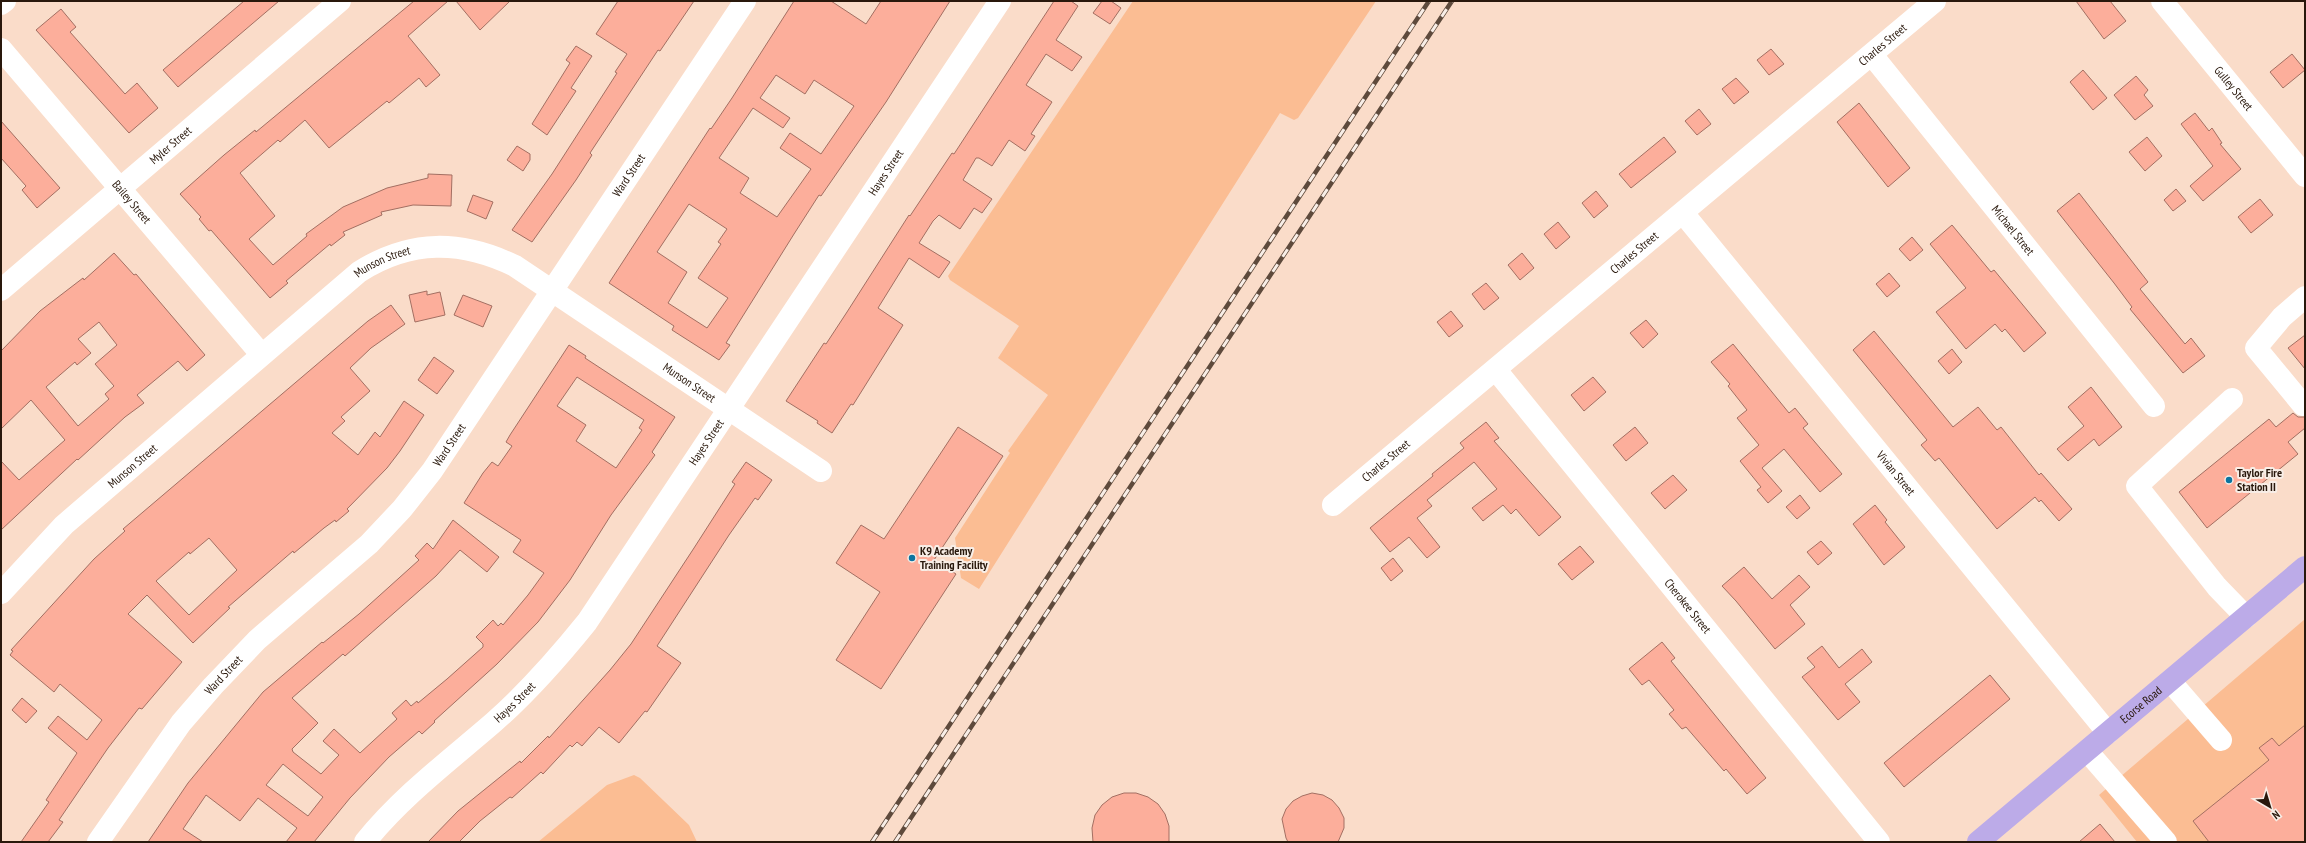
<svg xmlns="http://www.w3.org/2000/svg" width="2306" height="843" font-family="'PT Sans Narrow',sans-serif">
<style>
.green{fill:#fbbd93}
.building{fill:#fcae9b;stroke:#a36f62;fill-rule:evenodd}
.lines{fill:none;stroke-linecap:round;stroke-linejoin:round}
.minor{stroke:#fff;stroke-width:22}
.major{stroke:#bcabe8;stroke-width:22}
.rail-casing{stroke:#5e4a3c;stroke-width:4.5}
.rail{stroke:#f8eee7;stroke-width:3;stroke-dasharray:9;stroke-linecap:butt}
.poi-dot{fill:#0c74a0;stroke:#f8eee7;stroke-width:1.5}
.labels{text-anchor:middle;stroke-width:4;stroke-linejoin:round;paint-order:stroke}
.street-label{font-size:12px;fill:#29180c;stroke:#f8eee7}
.poi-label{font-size:12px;font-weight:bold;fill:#29180c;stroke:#f8eee7;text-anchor:start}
</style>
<rect width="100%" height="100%" fill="#fadcc9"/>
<path class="green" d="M1133 1H1376L1298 118 1294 120 1280 113 979 589 961 578 955 538 1010 453 1008 451 1048 395 998 358 1019 326 950 280 948 276Z
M2305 619V842H2137L2099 795Z
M634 775 640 778 689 825 697 842H538L607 785Z"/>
<path class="building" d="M244 1H279L178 87 163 70Z
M414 1H448L408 36 440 75 426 87 419 78 389 103 387 101 329 148 305 120 280 142 278 140 240 173 275 216 249 239 273 265 307 236 306 234 343 207 387 188 428 178V174L452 175 451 206 413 205 381 212 382 215 343 232 345 235 331 246 330 244 286 281 288 283 270 298 211 230 209 231 199 219 201 217 180 194 224 155 255 130 256 132Z
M456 1H510L480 30Z
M618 1H694L660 51 658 50 590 153 592 155 576 180 532 242 512 230 552 174 617 73 615 72 627 54 596 34Z
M794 1H831L866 24 881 1H950L886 102 821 196 819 195 794 234 726 343 730 345 719 360 672 330 674 326 609 283 710 128 711 129 732 98ZM776 75 805 94 814 80 854 106 821 154 790 133 780 148 811 169 777 217 740 193 749 178 719 158 753 108 783 128 790 118 760 98ZM689 204 727 229 718 242 721 244 698 278 728 298 707 328 668 303 687 272 657 252Z
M1054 1H1071L1078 6 1056 40 1082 57 1072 71 1046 54 1026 85 1052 102 1031 134 1035 136 1025 151 1009 140 992 166 979 158H976L963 180 992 199 982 213 974 208 960 229 939 215 933 221 919 243 950 262 939 278 909 258 878 308 903 325 853 405 851 404 832 433 817 423 818 421 786 401 824 343 826 344 847 312 909 215 910 216 952 153 954 154Z
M1102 1H1111L1121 8 1110 24 1093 13Z
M2076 1H2110L2126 21 2104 39Z
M61 9 76 27 70 32 125 94 137 83 158 108 129 133 36 30Z
M576 46 592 56 571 88 576 91 547 135 532 124 570 63 566 60Z
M1771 49 1784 64 1769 75 1757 60Z
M2292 54 2305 70 2283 88 2270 72Z
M2083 70 2107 98 2093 110 2070 82Z
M2136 76 2148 90 2144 95 2153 106 2135 120 2114 95Z
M1736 78 1749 92 1734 104 1722 89Z
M1859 103 1910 168 1888 187 1837 122Z
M1699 109 1711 124 1697 135 1685 121Z
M2195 113 2209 131 2212 128 2222 143 2220 144 2241 169 2203 201 2190 186 2213 166 2181 124Z
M1 121 60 188 37 208 22 190 26 186 1 158Z
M1664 137 1676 152 1631 188 1619 174Z
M2147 137 2162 156 2145 171 2129 152Z
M517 146 530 154V160L523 171 507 160Z
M2176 189 2186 201 2173 211 2164 200Z
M1596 191 1608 206 1594 218 1582 203Z
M2079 193 2148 282 2140 289 2185 344 2191 338 2205 356 2183 373 2130 309 2132 307 2114 283 2057 211Z
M473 195 493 202 486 219 467 211Z
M2260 199 2273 215 2251 233 2238 217Z
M1558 222 1570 237 1556 249 1544 234Z
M1952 225 1991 272 1994 270 2046 333 2024 352 2005 329 2002 332 1995 324 1966 349 1936 312 1966 288 1930 244Z
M1912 237 1923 250 1910 261 1899 249Z
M114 253 134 275 136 274 205 355 187 371 178 361 137 395 144 403 125 417 78 460 77 459 1 530V461L19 480 65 440 31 400 1 429V351L40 311 83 278 84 280ZM99 322 117 345 95 364 114 386 105 394 109 399 78 426 46 387 75 362 77 365 91 353 78 339Z
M1522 253 1534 268 1520 280 1508 265Z
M1889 273 1900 286 1887 297 1876 284Z
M1486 283 1499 298 1484 310 1472 294Z
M427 291V295L440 292 445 315 415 322 409 295Z
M463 295 492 306 483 327 454 315Z
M391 305 405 324 371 348 350 368 370 391 341 417 345 421 332 433 358 455 375 432 380 437 404 401 424 415 400 451 387 468 347 509 349 511 336 522 335 520 324 528 294 553 293 551 228 607 230 608 193 643 147 595 128 614 182 662 142 709 139 708 108 748 59 820 63 822 48 842H21L49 802 46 800 77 753 48 728 58 716 87 740 102 720 60 684 54 692 10 655 13 651 11 650 94 559 125 531 123 529 368 321ZM209 538 237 570 189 615 156 581 189 552 190 554Z
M1451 311 1463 326 1449 337 1437 322Z
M1646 320 1658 334 1643 348 1630 333Z
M1874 331 1953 427 1978 407 1997 430 2001 427 2039 475 2041 473 2072 509 2059 521 2041 500 2039 502 2035 497 1997 529 1939 458 1935 461 1921 445 1927 440 1853 350Z
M2305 335V369L2288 348Z
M1733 344 1789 413 1795 408 1808 424 1803 428 1842 474 1820 492 1784 449 1762 468 1782 491 1768 503 1757 490 1761 487 1740 461 1759 445 1737 418 1747 410 1728 386 1730 384 1711 362Z
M569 345 586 356 585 358 675 417 652 452 655 455 611 515 570 580 538 622 497 664 434 721 435 722 422 734 419 731 389 757 350 798 314 842H286L297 828 258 798 240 821 206 795 183 829 203 842H148L188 783 263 692 322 642 323 643 359 614 419 560 415 556 427 543 433 549 453 520 499 557 487 572 460 550 436 576 345 656 343 654 292 698 318 723 292 749 293 752 321 774 339 755 323 741 334 729 360 753 397 719 392 713 406 700 411 706 417 701 418 703 447 679 483 647V644L476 637 493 620 498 626 501 623 503 625 528 595 544 573 513 552 521 540 464 503 483 473 492 462 498 466 512 446 506 442 510 435ZM577 377 644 420 639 428 642 430 616 468 576 441 586 425 557 406ZM283 764 323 797 308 816 266 785Z
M1952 349 1962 362 1949 374 1938 361Z
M434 357 454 371 437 394 418 380Z
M1593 377 1606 392 1584 411 1571 395Z
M2091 387 2122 427 2099 446 2094 439 2068 461 2057 449 2084 426 2068 407Z
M2293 413 2298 417H2305V428L2288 442 2298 454 2207 528 2179 492 2269 419 2276 427Z
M1486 422 1499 438 1494 441 1561 517 1539 536 1516 509 1511 514 1503 505 1483 521 1472 508 1497 489 1474 462 1427 500 1432 506 1417 518 1440 547 1427 558 1409 537 1390 552 1370 528 1433 476 1432 474 1464 448 1460 443Z
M958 427 1003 456 934 560 956 574 881 689 836 660 880 592 836 563 861 525 884 539Z
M1635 427 1648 443 1626 461 1613 445Z
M746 462 772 480 758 500 755 498 729 535 657 646 681 663 647 712 645 711 619 743 599 727 582 746 577 742 572 747 570 745 543 774 541 772 512 798 510 797 480 821 459 842H428L458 811 520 761 521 763 548 736 549 738 610 670 631 644 694 548 735 484 732 482Z
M1673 475 1687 490 1665 509 1651 493Z
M1800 495 1810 508 1797 519 1786 507Z
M1875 505 1887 520 1885 522 1905 547 1884 565 1853 524Z
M1821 541 1832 553 1818 565 1807 552Z
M1580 546 1594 562 1572 580 1558 564Z
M1393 558 1403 571 1391 581 1381 568Z
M1744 567 1772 599 1799 575 1810 587 1790 605 1805 624 1775 649 1736 601 1722 586Z
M1662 642 1675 658 1671 661 1766 778 1747 794 1726 769 1724 771 1686 727 1682 729 1669 714 1674 710 1649 680 1642 685 1629 669Z
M1822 646 1839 668 1862 649 1872 662 1845 684 1860 702 1838 720 1802 677 1815 667 1807 658Z
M1990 675 2010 699 1904 787 1884 763Z
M22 698 37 711 26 723 12 710Z
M2305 725V842H2209L2193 821 2269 760 2259 748 2272 738 2279 746Z
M1124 793H1136L1148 797 1158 804 1165 814 1169 826V842H1093L1092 828 1095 815 1102 805 1112 797Z
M1312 793 1323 795 1332 800 1339 808 1344 818V828L1338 842H1288L1286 838 1282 819 1286 809 1293 801 1302 796Z
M2100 824 2115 842H2079Z"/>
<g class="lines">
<g class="minor">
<path id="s1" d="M2162 1 2305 176"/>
<path d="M1 4 5 1"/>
<path id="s2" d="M1 49 261 354"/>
<path id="s3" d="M1872 55 2154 406"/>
<path id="s4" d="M1683 213 2108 733"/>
<path id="s5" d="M1 290 340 1"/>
<path id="s6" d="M1496 370 1879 842"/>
<path d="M2232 399 2137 486 2217 587 2246 617"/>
<path d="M2303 405 2256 348 2282 317 2305 297"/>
<path id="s7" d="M1333 505 1935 1"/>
<path id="s8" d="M1 593 64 525 359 272C411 239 461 240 515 266L821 471"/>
<path d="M2170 681 2221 740"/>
<path d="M2087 751 2166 842"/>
<path id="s9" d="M98 842 181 723 213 686 257 640 369 544 402 509 432 471 745 1"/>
<path id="s10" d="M365 842C402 796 449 761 494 722 528 692 558 658 587 622L1000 1"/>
</g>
<path class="major" id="s11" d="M1978 842 2305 567"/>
<defs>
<path id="rail" d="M872 842 1429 1
M895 842 1452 1"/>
</defs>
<use href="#rail" class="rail-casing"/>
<use href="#rail" class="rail"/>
</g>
<g class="poi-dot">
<circle cx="2229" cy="480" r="4"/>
<circle cx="912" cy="558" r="4"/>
</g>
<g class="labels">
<g class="street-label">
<text dy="4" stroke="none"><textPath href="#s7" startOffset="717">Charles Street</textPath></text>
<text dy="4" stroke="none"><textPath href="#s1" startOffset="113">Gulley Street</textPath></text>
<text dy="4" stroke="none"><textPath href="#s5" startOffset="223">Myler Street</textPath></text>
<text dy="4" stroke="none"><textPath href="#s10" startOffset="853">Hayes Street</textPath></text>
<text dy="4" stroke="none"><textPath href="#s9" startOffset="857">Ward Street</textPath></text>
<text dy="4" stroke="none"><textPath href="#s2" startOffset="201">Bailey Street</textPath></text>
<text dy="4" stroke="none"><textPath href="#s3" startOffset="225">Michael Street</textPath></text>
<text dy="4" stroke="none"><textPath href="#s7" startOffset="393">Charles Street</textPath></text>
<text dy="4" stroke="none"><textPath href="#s8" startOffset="507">Munson Street</textPath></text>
<text dy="4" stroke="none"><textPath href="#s8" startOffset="855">Munson Street</textPath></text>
<text dy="4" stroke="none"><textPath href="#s10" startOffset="529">Hayes Street</textPath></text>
<text dy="4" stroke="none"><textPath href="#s9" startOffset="533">Ward Street</textPath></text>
<text dy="4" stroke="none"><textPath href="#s7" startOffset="69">Charles Street</textPath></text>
<text dy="4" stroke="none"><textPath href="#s8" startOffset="183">Munson Street</textPath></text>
<text dy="4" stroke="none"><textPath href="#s4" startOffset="336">Vivian Street</textPath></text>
<text dy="4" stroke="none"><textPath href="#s6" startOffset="304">Cherokee Street</textPath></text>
<text dy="4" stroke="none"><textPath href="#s9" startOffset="209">Ward Street</textPath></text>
<text dy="4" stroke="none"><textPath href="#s10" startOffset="205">Hayes Street</textPath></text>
<text dy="4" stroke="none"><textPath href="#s11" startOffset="213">Ecorse Road</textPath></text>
</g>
<g class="poi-label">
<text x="2237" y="477">Taylor Fire<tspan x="2237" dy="14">Station II</tspan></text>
<text x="920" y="555">K9 Academy<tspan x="920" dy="14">Training Facility</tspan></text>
</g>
</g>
<rect width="2306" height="843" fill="none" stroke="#29180c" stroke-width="4"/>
<g transform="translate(2270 807) rotate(142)" stroke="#f8eee7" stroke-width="3" paint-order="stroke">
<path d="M0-3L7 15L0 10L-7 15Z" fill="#29180c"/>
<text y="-6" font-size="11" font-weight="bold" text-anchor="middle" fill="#29180c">N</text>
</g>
</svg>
